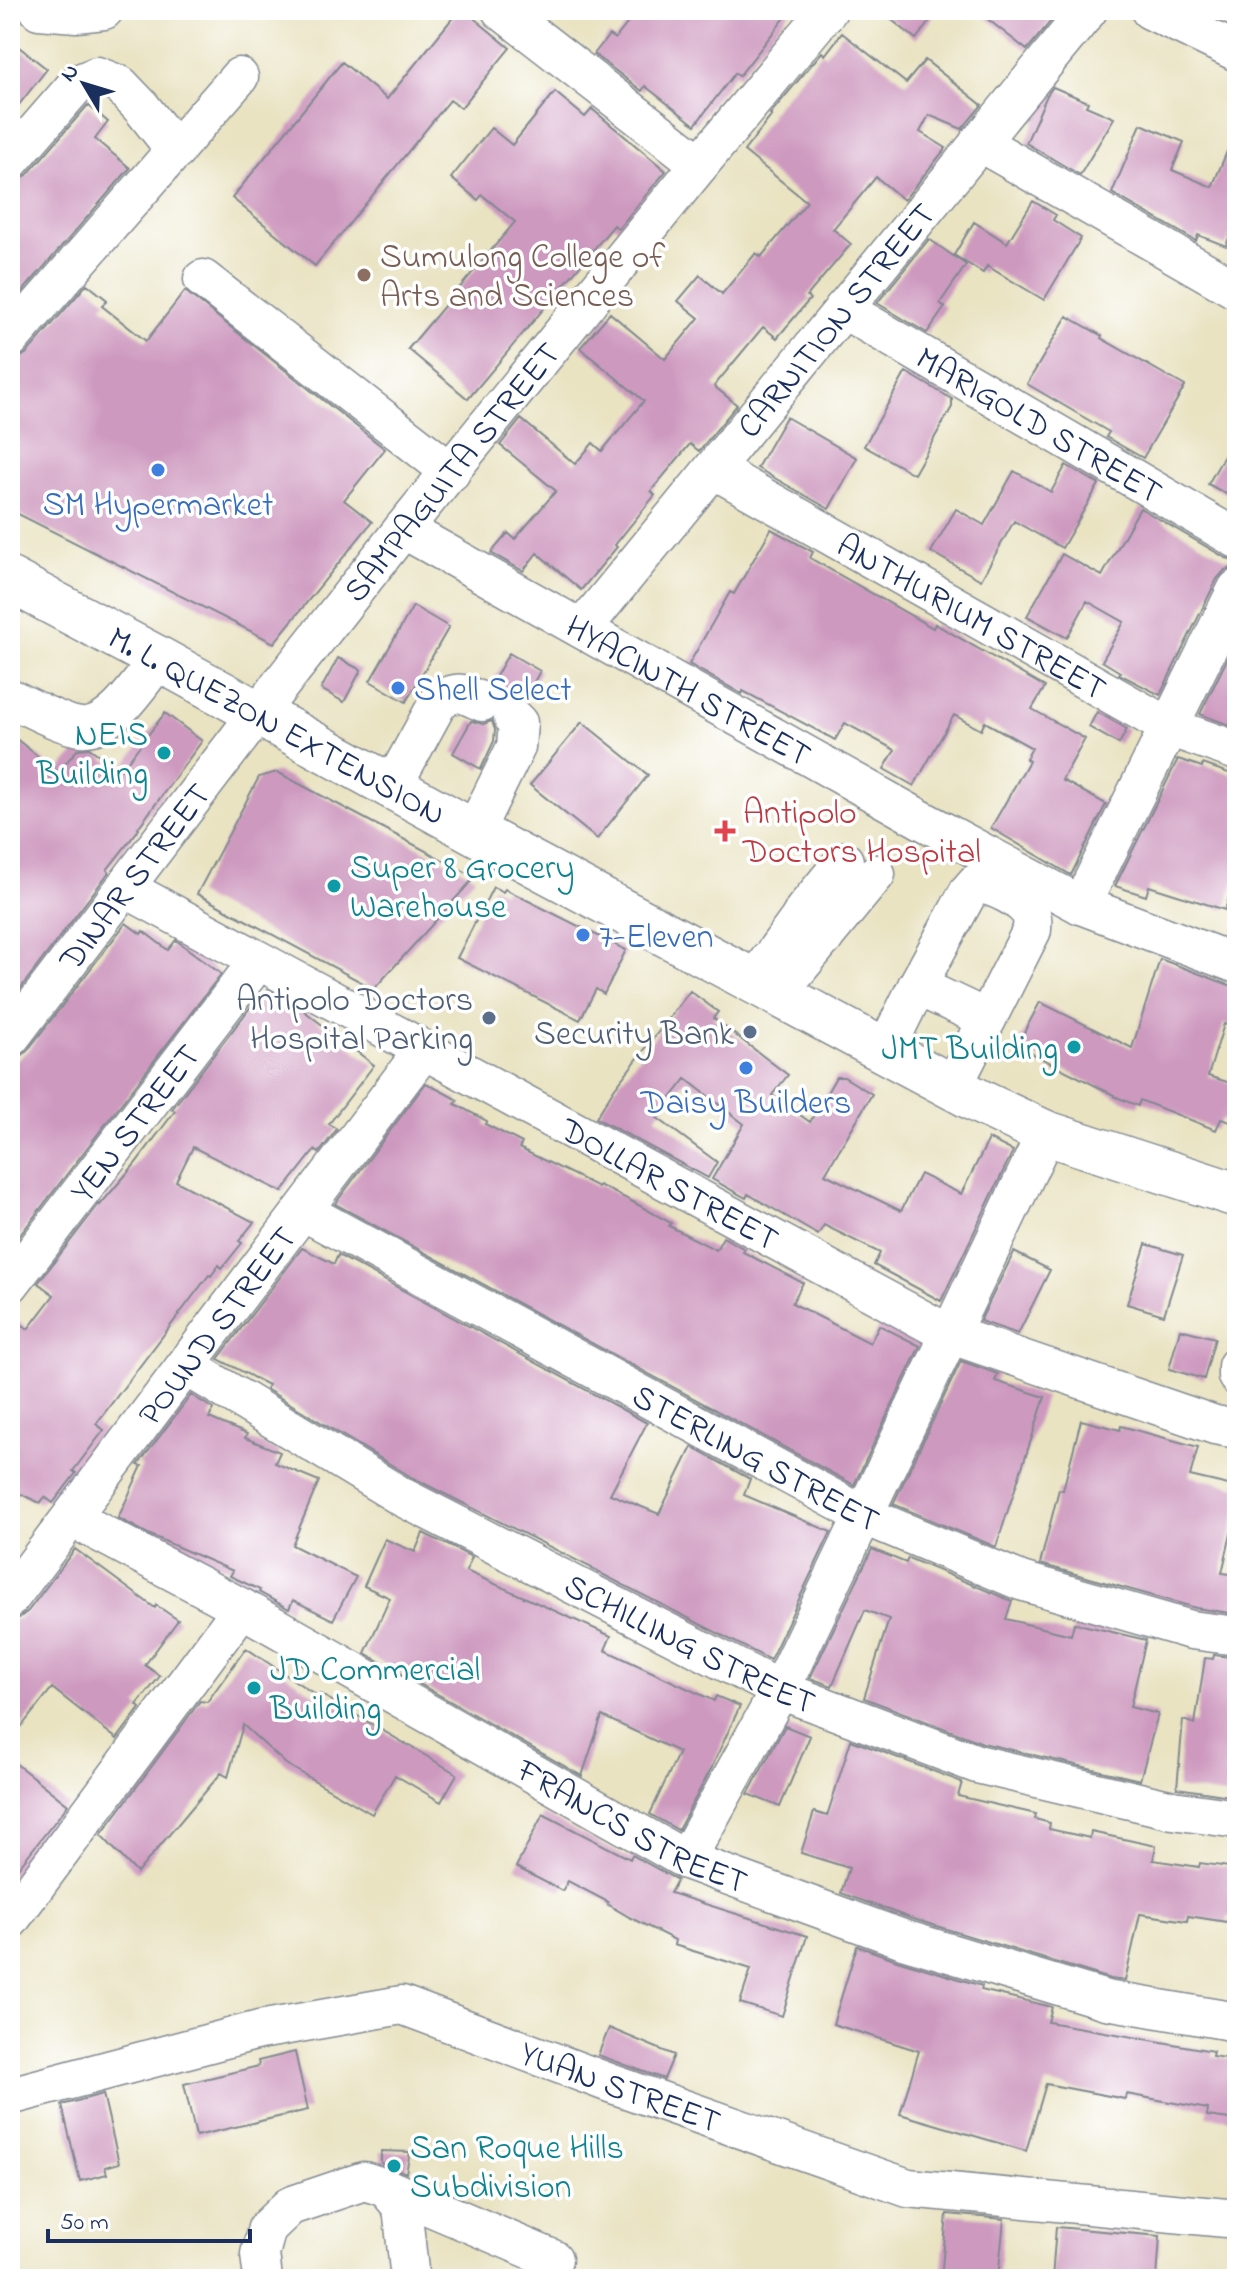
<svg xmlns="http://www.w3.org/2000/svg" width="1247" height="2289" font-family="'Indie Flower',sans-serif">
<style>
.building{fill:#ce99bf}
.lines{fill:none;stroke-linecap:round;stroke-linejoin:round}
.minor-casing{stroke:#828990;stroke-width:41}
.major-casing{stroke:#828990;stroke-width:47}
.minor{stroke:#fff;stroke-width:38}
.major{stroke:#fff;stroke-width:44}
.education-dot{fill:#8d6e63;stroke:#fff;stroke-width:3}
.shop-dot{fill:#3f7fe0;stroke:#fff;stroke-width:3}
.culture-dot{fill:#0f9aa8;stroke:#fff;stroke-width:3}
.health-dot{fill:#e0444e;stroke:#fff;stroke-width:3}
.service-dot{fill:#5c6f8a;stroke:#fff;stroke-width:3}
.labels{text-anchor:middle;stroke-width:7;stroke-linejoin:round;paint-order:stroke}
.education-label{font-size:34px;fill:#785e54;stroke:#fff;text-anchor:start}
.street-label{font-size:34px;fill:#1b2f5e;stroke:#fff}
.shop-label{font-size:34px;fill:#366cbe;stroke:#fff}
.culture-label{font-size:34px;fill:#0d838f;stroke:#fff;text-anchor:start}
.health-label{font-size:34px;fill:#be3a42;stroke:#fff;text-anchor:start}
.service-label{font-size:34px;fill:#4e5e75;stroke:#fff;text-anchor:end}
</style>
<rect width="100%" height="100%" fill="#fff"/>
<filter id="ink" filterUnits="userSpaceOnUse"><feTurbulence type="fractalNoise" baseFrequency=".0125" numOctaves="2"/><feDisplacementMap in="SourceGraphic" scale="16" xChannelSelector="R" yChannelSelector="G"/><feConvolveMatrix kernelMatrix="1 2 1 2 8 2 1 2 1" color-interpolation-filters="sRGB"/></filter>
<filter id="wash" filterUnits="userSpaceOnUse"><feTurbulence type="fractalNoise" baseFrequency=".006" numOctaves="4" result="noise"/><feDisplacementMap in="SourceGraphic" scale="32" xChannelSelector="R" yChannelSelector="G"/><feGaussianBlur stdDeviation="1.8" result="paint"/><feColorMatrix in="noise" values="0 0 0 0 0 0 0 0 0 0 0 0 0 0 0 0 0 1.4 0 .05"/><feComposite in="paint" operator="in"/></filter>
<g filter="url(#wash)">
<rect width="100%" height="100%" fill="#e9e3c2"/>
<g id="blocks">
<path class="building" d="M459 10H464L510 48 461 108 450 100 315 266 232 198 342 62 387 99Z
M638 10H791L739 76 735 73 695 125 645 86 642 91 594 54 609 35 615 39Z
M879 10H938L916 39Z
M976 10H1060L1027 50Z
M842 33 906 83 925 60 982 105 962 129 929 115 920 132 946 148 904 200 876 177 833 229 851 244 807 296 810 299 777 338 763 327 714 386 737 405 699 451 690 444 651 491 655 495 615 545 617 547 581 590 537 553 523 571 491 553 508 533 515 539 556 491 500 445 521 419 575 464 593 443 602 451 644 401 580 348 610 313 665 359 699 318 678 301 700 275 722 294 756 253 761 257 807 202 744 151 772 115 770 114 822 52 825 55Z
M10 40 47 69 10 116Z
M1053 87 1088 102 1086 106 1114 118 1080 175 1026 143 1047 95Z
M555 92 585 117 592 109 666 171 618 229 614 225 468 399 408 349 515 222 482 195 478 200 451 178 491 128 512 145Z
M88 105 108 122 95 139 130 168 10 306V187L14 182 27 175Z
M1141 124 1184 142 1172 170 1212 187 1237 128V238L1230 235 1226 246 1198 235 1196 241 1112 193Z
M1033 201 1056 215 1053 220 1081 238 1044 300 987 266 983 273 954 255 974 222 1007 243Z
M929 239 966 265 940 303 945 307 927 333 877 303Z
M87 284 107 300 102 306 146 341 185 291 385 449 344 500 372 522 274 643 10 510V360L18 359 27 353Z
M1067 316 1102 336 1101 338 1185 386 1143 458 1106 437 1109 432 1027 384Z
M906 372 952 399V407L914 474 864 446Z
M786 417 857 458 829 509 757 468Z
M1237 433V500L1208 484Z
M1066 465 1099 484 1062 548 1014 521 981 580 931 552 956 509 984 525 1014 471 1051 492Z
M1140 508 1226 558 1237 561V567L1225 570 1217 579 1160 695 1119 674 1120 672 1102 661 1124 622 1087 601 1067 638 1027 616 1062 554 1102 576Z
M771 529 813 552 810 558 933 628 935 624 1045 687 1032 709 1085 739 1062 780 1106 804 1071 875 991 828 1029 761 1026 759 1032 748 985 722 981 730 954 715 914 786 884 769 895 750 845 723 835 740 743 691 742 694 689 664 730 592 734 594Z
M413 606 449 627 406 702 370 681Z
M1237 639V728L1200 714Z
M509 653 540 671 524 700 518 697 504 699 499 689 492 683Z
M338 658 361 670 344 702 321 689Z
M1097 712 1127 729 1119 744 1089 727Z
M165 713 202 741 138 828 139 829 107 870 109 872 10 1002V734L58 772 78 749 89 748 121 770Z
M471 721 483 724 492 721 495 730 494 741 481 769 453 753Z
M582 722 648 775 597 839 530 785Z
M1178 759 1202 767 1203 764 1237 776V873L1225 910 1149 886 1146 896 1115 886Z
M277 772 475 877 374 989 197 894 259 777Z
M493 887 503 892 505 889 626 950 604 994 596 989 580 1020 457 958Z
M126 923 141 934 143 931 168 950 176 940 221 974 10 1248V1060L19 1058 27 1051Z
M1160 959 1229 985H1237V1028L1224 1024 1208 1076 1237 1085V1124L1221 1119 1216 1130 1140 1100 1138 1106 1114 1096V1095L1017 1046 1040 1002 1132 1048Z
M268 990 299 1007 374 1065 329 1124 337 1129 319 1153 315 1150 282 1192 193 1147 176 1181 254 1222 239 1241 242 1243 222 1268 219 1265 211 1276 209 1275 96 1424 104 1430 73 1471 76 1473 53 1503 45 1497 40 1503 10 1489V1315L28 1329 54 1295 38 1283 99 1204 100 1205 135 1164 175 1111 172 1109 256 1000 259 1003Z
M690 991 718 1012 713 1018 788 1075 772 1095 810 1122 836 1077H844L872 1094 825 1174 901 1211 920 1174 961 1194 989 1139 1013 1151 941 1301 874 1265 880 1253 824 1225 818 1235 748 1194 746 1198 712 1179 744 1124 686 1079 656 1117 717 1162 708 1178 596 1118 614 1089Z
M426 1083 458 1100 455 1104 487 1121 485 1124 522 1143 519 1148 598 1187 599 1185 633 1202 671 1223 669 1226 716 1250 723 1237 745 1249 743 1252 803 1283 792 1303 870 1343 879 1325 920 1346 854 1485 335 1204Z
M1146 1244 1183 1255 1164 1315 1127 1304Z
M302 1248 334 1264 338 1255 647 1423 610 1494 659 1514 692 1447 750 1479 744 1495 831 1532 770 1660 592 1569V1568L413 1478 266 1389 268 1385 218 1359Z
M1014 1252 1050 1270 1018 1334 980 1321Z
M1180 1329 1215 1338 1204 1379 1169 1369Z
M961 1361 998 1374 995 1381 1045 1397 996 1547 893 1504Z
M191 1395 214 1409 209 1418 247 1434 245 1438 280 1452 275 1463 319 1481 292 1545 356 1577 333 1620 293 1600 289 1609 259 1592 260 1590 230 1576 233 1571 148 1534 118 1518 142 1466 138 1465Z
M1081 1420 1120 1430 1121 1426 1198 1447 1190 1476 1237 1487V1508L1222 1573 1237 1575V1614L1196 1608 1040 1564 1059 1489 1063 1490Z
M423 1533 472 1557 466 1571 611 1636 605 1650 714 1701 716 1696 740 1706 711 1769 678 1830 650 1814 679 1752 602 1716 582 1776 365 1653 390 1598 364 1586 385 1539 415 1552Z
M75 1549 155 1608 156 1605 178 1620 145 1665 160 1676 137 1705 140 1708 117 1739 52 1688 10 1741V1620L19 1618 28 1611Z
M872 1549 906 1563 908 1558 1012 1601 1006 1619 1071 1635 1074 1623 1146 1640 1130 1707 1158 1714 1140 1780 983 1743 864 1698 889 1619 865 1610 832 1686 810 1678Z
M246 1648 319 1697 320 1694 457 1774 441 1802 395 1775 372 1814 286 1764 243 1725 228 1777 221 1773 137 1873 101 1835 200 1701 207 1702Z
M1214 1655 1237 1658V1797L1177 1788 1183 1720 1195 1724 1205 1658 1213 1659Z
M785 1726 810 1736 780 1807 748 1794Z
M851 1740 962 1782 958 1796 1036 1814 1035 1819 1050 1823 1049 1829 1090 1838 1091 1832 1156 1846 1153 1860 1199 1867 1200 1863 1237 1868V1918L1228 1917 1227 1922 1188 1916 1187 1921 1140 1914 1125 1981 1111 1979 910 1918 841 1893 849 1868 801 1853 814 1812 827 1816Z
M10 1759 68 1805 10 1878Z
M543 1814 630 1859 632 1855 677 1880 670 1893 807 1936 782 2016 740 2003 751 1969 674 1945 675 1940 631 1918 607 1904 608 1902 568 1881 562 1891 516 1867Z
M857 1946 897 1960 982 1986 981 1990 1052 2007 1048 2022 1213 2051 1212 2056 1237 2060V2120L1207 2116 1208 2109 1126 2094 1125 2099 1046 2084 1026 2151 900 2114 919 2051 833 2024Z
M609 2028 674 2055 664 2079 598 2055Z
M295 2052 308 2110 196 2136 184 2084 259 2066 258 2061Z
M103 2094 119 2163 105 2167 107 2174 80 2181 62 2105Z
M381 2151 410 2152 406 2173 381 2163Z
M947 2214 1004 2219 998 2279H941Z
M1056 2227 1160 2236 1157 2279H1052Z"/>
</g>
</g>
<g filter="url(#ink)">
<use href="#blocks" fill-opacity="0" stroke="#828990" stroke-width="2"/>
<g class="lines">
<defs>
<g id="minor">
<path d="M39 10 76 13 104 10"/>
<path d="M501 10 700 164"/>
<path d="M1150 10 1237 52"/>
<path d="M979 142 1237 290"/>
<path d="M10 161 77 84 97 76 120 85 142 108 176 151"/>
<path d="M203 279 451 472"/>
<path id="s1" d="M843 309 1237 539"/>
<path d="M10 339 239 77"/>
<path id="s2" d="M713 469 1169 727 1237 751"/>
<path id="s3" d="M403 529 922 820 1081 905 1237 964"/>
<path id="s4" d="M582 629 1088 10"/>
<path d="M10 698C27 706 64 726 81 727 112 730 141 681 159 659"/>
<path d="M392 787 439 701C459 689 462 693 482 702"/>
<path d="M474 832 516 747 518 723 513 718"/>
<path id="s5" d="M125 888 949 1334 1215 1425 1237 1429"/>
<path d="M1081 905 1237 589"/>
<path d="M824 938 800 918 804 910 844 861"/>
<path d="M754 981 800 918"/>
<path d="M917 986 987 1019"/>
<path d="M778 993 876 874"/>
<path id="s6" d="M10 1038 258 713 403 529 700 164 828 10"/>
<path d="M885 1051 917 986 969 891 975 884C992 884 1026 900 1032 917 1033 920 1032 927 1032 930L953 1086"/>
<path id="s7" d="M303 1211 863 1515 1021 1581 1191 1630 1237 1636"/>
<path id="s8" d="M10 1284 258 961"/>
<path id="s9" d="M186 1366 402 1497 780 1690 977 1764 1173 1810 1237 1819"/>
<path d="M1237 1366V1376"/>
<path id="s10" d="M72 1518 242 1608 686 1860 903 1939 1106 2000 1237 2022"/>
<path id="s11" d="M10 1598 423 1051"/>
<path d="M686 1860 780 1690 1046 1133"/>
<path d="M10 1920 242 1608"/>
<path id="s12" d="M10 2096 259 2030 402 2005 607 2082 908 2188 1237 2219"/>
<path d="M386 2188 402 2207 410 2279"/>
<path d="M263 2279 260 2254 267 2228 290 2206 364 2181 386 2188 553 2259"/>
</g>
<g id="major">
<path id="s13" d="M10 580 159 659 474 832 984 1104 1046 1133 1237 1195"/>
</g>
</defs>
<use href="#minor" class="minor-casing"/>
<use href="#major" class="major-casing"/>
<use href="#minor" class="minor"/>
<use href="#major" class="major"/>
</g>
</g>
<circle class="education-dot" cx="364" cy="275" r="8"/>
<g class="shop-dot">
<circle cx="158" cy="470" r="8"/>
<circle cx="398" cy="688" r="8"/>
<circle cx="583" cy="935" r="8"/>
<circle cx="746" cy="1068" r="8"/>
</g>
<g class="culture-dot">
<circle cx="164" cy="753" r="8"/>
<circle cx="334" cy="886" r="8"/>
<circle cx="1074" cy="1047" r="8"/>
<circle cx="254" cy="1688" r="8"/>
<circle cx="394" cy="2166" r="8"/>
</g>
<path class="health-dot" d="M721 819h8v8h8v8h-8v8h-8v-8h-8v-8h8z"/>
<g class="service-dot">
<circle cx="489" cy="1018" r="8"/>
<circle cx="750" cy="1032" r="8"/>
</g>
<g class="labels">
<g class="education-label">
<text x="380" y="267">Sumulong College of<tspan x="380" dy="39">Arts and Sciences</tspan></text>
</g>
<g class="street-label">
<text dy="12" stroke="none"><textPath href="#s4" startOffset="400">CARNITION STREET</textPath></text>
<text dy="12" stroke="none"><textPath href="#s1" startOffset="228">MARIGOLD STREET</textPath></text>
<text dy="12" stroke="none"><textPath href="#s6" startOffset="718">SAMPAGUITA STREET</textPath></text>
<text dy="12" stroke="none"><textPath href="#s2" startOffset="298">ANTHURIUM STREET</textPath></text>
<text dy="12" stroke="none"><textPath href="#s3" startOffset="328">HYACINTH STREET</textPath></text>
<text dy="12" stroke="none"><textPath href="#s13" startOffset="304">M. L. QUEZON EXTENSION</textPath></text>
<text dy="12" stroke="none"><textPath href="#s6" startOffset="204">DINAR STREET</textPath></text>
<text dy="12" stroke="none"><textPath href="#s8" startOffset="204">YEN STREET</textPath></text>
<text dy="12" stroke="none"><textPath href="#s5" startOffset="620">DOLLAR STREET</textPath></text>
<text dy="12" stroke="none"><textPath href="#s11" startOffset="342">POUND STREET</textPath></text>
<text dy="12" stroke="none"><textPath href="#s7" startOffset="516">STERLING STREET</textPath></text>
<text dy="12" stroke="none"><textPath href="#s9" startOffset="576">SCHILLING STREET</textPath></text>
<text dy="12" stroke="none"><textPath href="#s10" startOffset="640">FRANCS STREET</textPath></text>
<text dy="12" stroke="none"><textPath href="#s12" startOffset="636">YUAN STREET</textPath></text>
</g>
<g class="shop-label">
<text x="158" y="515">SM Hypermarket</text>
<text x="414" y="700" text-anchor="start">Shell Select</text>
<text x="599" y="947" text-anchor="start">7-Eleven</text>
<text x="746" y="1113">Daisy Builders</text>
</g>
<g class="culture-label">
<text x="148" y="745" text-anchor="end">NEIS<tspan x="148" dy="39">Building</tspan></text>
<text x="350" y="878">Super 8 Grocery<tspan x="350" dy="39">Warehouse</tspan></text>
<text x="1058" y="1059" text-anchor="end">JMT Building</text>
<text x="270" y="1680">JD Commercial<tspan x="270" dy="39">Building</tspan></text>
<text x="410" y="2158">San Roque Hills<tspan x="410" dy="39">Subdivision</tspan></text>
</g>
<g class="health-label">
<text x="743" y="823">Antipolo<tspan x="743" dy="39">Doctors Hospital</tspan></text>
</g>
<g class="service-label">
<text x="473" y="1010">Antipolo Doctors<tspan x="473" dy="39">Hospital Parking</tspan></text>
<text x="734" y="1044">Security Bank</text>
</g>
</g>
<rect width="1247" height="2289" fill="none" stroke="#fff" stroke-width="40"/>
<g transform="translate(84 84) rotate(308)" stroke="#ffffff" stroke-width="6" paint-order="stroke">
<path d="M0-6L14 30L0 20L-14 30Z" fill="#1b2f5e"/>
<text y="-12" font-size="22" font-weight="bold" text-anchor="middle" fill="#1b2f5e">N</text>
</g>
<path d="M48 2229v12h202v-12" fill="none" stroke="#1b2f5e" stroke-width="4"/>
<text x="60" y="2229" font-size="24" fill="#1b2f5e" stroke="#ffffff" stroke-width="6" paint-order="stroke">50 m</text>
</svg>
